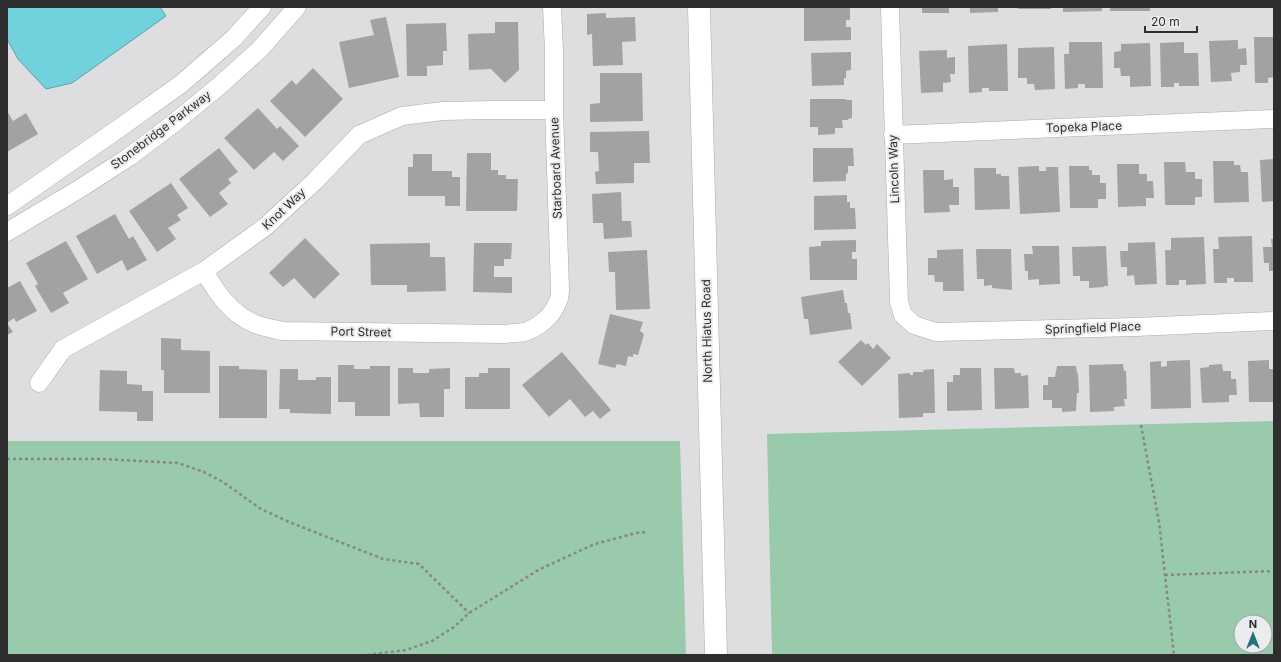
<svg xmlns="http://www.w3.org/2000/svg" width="1281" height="662" font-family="Inter,sans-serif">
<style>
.green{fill:#98caab;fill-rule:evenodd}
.water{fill:#71d1dc;stroke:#5da0a8}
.building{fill:#a2a1a3}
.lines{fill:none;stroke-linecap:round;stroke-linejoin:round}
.minor-casing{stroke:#ababae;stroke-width:19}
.tertiary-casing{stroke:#ababae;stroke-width:23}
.path{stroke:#878789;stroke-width:2.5;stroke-dasharray:3 3;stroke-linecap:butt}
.minor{stroke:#fff;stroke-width:18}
.tertiary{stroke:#fff;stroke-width:22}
.labels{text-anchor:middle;stroke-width:4;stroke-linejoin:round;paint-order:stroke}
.street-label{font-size:12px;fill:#2e2e2f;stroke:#ebecee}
</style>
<rect width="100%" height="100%" fill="#dedee1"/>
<path class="green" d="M1274 421V655H772L767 434ZM1241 622H1265V646H1241Z
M7 441H680L686 655H7Z"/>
<path class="water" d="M7 7H160L166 16 72 83 46 89 18 59 7 39Z"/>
<path class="building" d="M804 7H850V20H846V27H851V40L804 41Z
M922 7H949V13H922Z
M970 7H998V12L970 13Z
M1018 7H1051V9H1018Z
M1063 7H1102V11L1063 12Z
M1110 7H1150V11H1110Z
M606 13V18L635 17 636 41 622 42 623 65 593 66 592 34 587 35V14Z
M386 17 399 77 349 88 339 42 374 35 370 20Z
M495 22H518L519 70 505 83 491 69 469 70 468 34 495 33Z
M446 23 447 51H443V65L427 66V76H407L406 24Z
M1254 37H1274V77L1268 78V83H1255Z
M1238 40V49L1246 48 1247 65H1240V72L1231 73 1232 81 1211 82 1209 41Z
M1069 42H1102L1103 88H1085V84H1078V88L1065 89 1064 54H1069Z
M1184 42V53H1198L1199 86H1179V83H1174V87H1161L1160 43Z
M1150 43 1151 86 1130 87V76H1121L1120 68H1114V52L1121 51V44Z
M1007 44 1008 91H989V88H982V92L969 93 968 46Z
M1054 47 1055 89 1035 90 1034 84H1027V78H1018V48Z
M947 50V58L955 57V74H950L951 82 943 83V92L921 93 919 51Z
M851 52V70L846 71V78H844V85L812 86 811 53Z
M313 68 343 99 305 137 270 101 292 80 296 85Z
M600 73H642L643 121 590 122V104L600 103Z
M810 99H846V100H852V118L848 119V120H842L843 128H835V134L818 135V127H810Z
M258 108 277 129 280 126 299 146 283 161 274 152 254 170 224 138Z
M7 111 13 121 26 113 38 134 7 152Z
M649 131 650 163H634V183L596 184 595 172 599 171 598 152H590V132Z
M219 148 238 172 228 179 231 183 219 193 228 204 210 217 179 179Z
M813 148H853L854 166H848V173L846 174V181L813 182Z
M467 153H491V170H498V175H506V179H518L517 211H466Z
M413 154H432V171H452V177H460V206H445V196H408V167H413Z
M1274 159V201L1262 202 1260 160Z
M1213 161H1234V165H1240L1241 172H1248L1249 202 1214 203Z
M1164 162H1185L1186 172H1195V179H1202V197H1195V205H1165Z
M1117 164H1139V174H1147V181H1153L1154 198H1146V206L1118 207Z
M1039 166V171H1046V167H1058L1060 212 1020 214 1018 167Z
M1069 166H1089V170H1092V175H1100V183H1106V199H1098V208H1070Z
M974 168H996V174H1001V176H1009L1010 209 975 210Z
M923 170H944V180L953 179V187H959V205H949L950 212 924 213Z
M171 183 188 208 177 215 181 220 168 228 176 239 157 252 129 211Z
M621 192 622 221H631L632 237 604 239 603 223H593L592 194Z
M847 195V202H850V208H855L856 229 814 230V196Z
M115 214 129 239 133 236 147 260 127 271 122 260 97 274 76 236Z
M1252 236 1253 282H1234V278H1227V283H1214L1213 249H1219L1218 237Z
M1204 237 1206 284 1186 285V280H1179V285H1166L1165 250H1171V238Z
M305 238 340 274 314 299 294 278 283 287 269 273Z
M1271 239H1274V271H1269V263H1264L1263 247H1272Z
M856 240V252H852V259H857V280H810L809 247 821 246V241Z
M66 241 88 279 63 293 69 303 51 313 35 286 38 284 26 263Z
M1155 242 1157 284 1135 285 1134 275 1127 276V267H1121L1120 251H1128V243Z
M430 243V257H445L446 291 407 292V285H371L370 244Z
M474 243H512L511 259H504V266H494V277H512V293L473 292Z
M1032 246H1059L1060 284 1039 285V279L1028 280V271H1025L1024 254H1033Z
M1106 246 1108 286H1104V287L1089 288V281H1080V276H1073L1072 247Z
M963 249 964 291H943V282H935L934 275H928V258H937V250Z
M976 249H1011L1012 290 992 288V285L984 286V279H977Z
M647 250 650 309 616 310 615 272H609L608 252Z
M20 281 37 311 16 322 14 318 7 323 13 332 7 335V288Z
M843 290 845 303H847L848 313H850L852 329 810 335 808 319H804L801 297Z
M610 314 643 322 640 331 644 334 638 355 633 354V357L628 356 626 366 617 364 615 368 598 364Z
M161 338 181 339V350L210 351V393H164V370H161Z
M861 340 866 345 868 343 873 349 877 344 891 358 862 386 838 362Z
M562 352 611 410 600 419 593 411 585 417 570 399 549 417 522 385Z
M1190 360 1191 408 1151 409 1150 362 1161 361V367L1167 366V361Z
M1269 360V369H1274V402H1249L1248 361Z
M1123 364 1124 371H1126L1127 399H1124L1125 406 1114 407V411L1090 412 1089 365Z
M1222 364 1223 371H1231V379H1236L1237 395H1229V402L1202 403 1200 368 1209 367V365Z
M338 365H354V369H370V366H390V416H355V402H338Z
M219 366H239V369L267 370V418H219Z
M1057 366H1076L1077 373H1078L1079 393H1077L1076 411 1062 412V408H1052V400H1043V385H1048V377H1055Z
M398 368H413V373H429V369L450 368V389H444V417H420L419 403 398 404Z
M488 368H510V409H465V377H479V373H488Z
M960 368H981L982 410 947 411V382H953V375H960Z
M994 368H1014L1015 373H1021V376L1028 375 1029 408 995 409Z
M280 369H298V380H316V377H331V414L290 413V409H279Z
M934 369 935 413H923V417L899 418 898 374 910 373V375H913V372H924L923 370Z
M100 370 127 371V384L142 385V391H153V421H137V412L99 411Z"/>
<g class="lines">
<defs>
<path id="minor" d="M890 7 899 302 903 315 914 325 936 332 1136 327 1274 321
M893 135 1274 119
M7 206 118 129 181 84 234 38 262 7
M7 232 76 191 129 157 174 123 219 86 259 50 297 7
M204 271C217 293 231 314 255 324 264 327 274 329 283 331L505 334C511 333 518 333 524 332 538 328 553 316 558 301 560 298 560 293 560 289L554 110V51L552 7
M39 383 63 349 204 271 265 227 315 181 359 135 402 116 443 111 491 110H554"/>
<path id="tertiary" d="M699 7 716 655"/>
</defs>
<use href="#minor" class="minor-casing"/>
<use href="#tertiary" class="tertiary-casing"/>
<path class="path" d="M1141 425 1159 522 1174 655
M7 459H102L178 463 204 472 223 482 261 509 289 522 383 559 419 564 469 613
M1165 575 1274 571
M367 655 406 650 432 641 454 627 469 613 540 569 595 544 636 533 646 532"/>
<use href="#minor" class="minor"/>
<use href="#tertiary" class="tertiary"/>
</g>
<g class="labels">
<g class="street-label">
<text transform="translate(1084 127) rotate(-2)" y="4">Topeka Place</text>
<text transform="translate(161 130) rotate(-37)" y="4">Stonebridge Parkway</text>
<text transform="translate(556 168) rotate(-92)" y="4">Starboard Avenue</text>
<text transform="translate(894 169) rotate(-92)" y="4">Lincoln Way</text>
<text transform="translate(284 209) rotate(-43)" y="4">Knot Way</text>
<text transform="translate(1093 328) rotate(-2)" y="4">Springfield Place</text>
<text transform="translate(707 331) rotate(-91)" y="4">North Hiatus Road</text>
<text transform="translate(361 332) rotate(1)" y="4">Port Street</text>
</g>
</g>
<rect width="1281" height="662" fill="none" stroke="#2e2e2f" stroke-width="16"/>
<g transform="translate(1253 634)"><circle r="19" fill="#ebecee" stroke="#9fa0a2"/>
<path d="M0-3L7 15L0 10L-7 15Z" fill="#277178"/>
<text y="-6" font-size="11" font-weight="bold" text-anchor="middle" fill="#2e2e2f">N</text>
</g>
<path d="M1145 26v6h52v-6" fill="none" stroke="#2e2e2f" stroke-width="2"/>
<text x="1151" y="26" font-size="12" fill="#2e2e2f" stroke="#ebecee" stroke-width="3" paint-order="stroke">20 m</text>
</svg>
